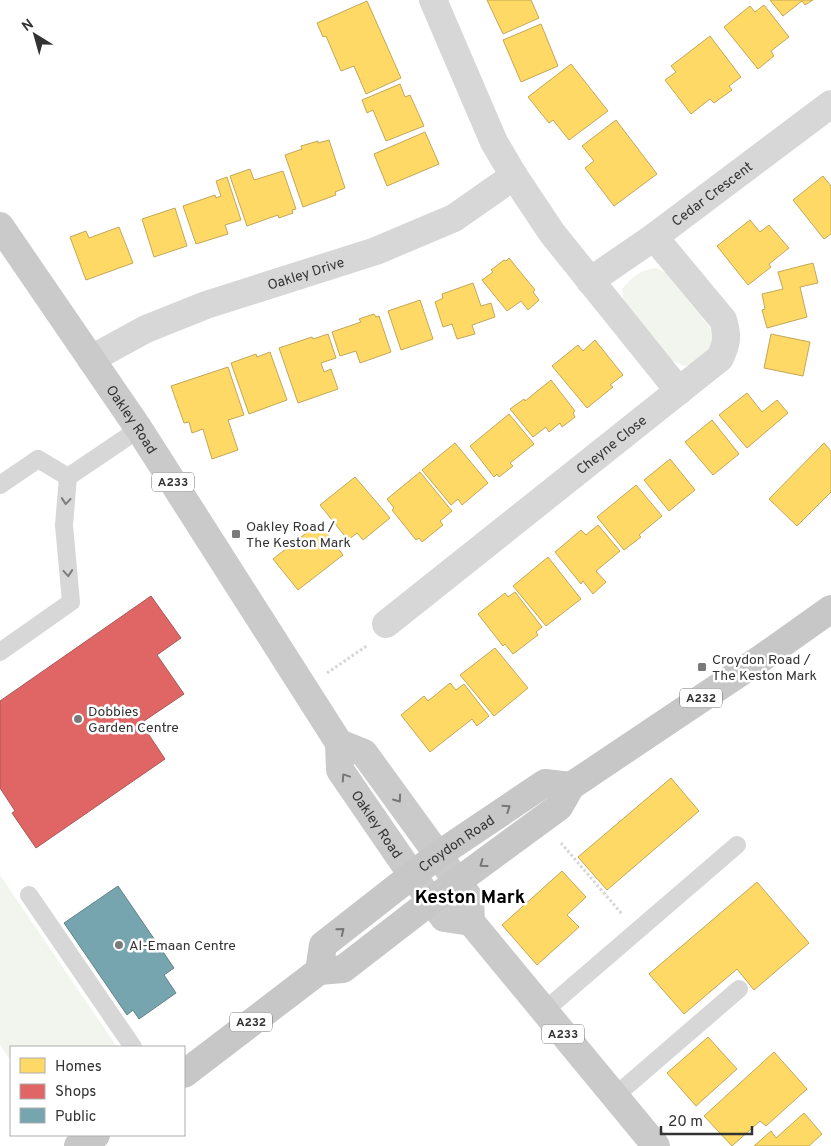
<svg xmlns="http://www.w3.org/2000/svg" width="831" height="1146" font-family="Overpass,sans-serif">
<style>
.green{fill:#f1f5ed}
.homes{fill:#ffd966;stroke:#c2a757}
.shops{fill:#e06666;stroke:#ac5757}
.public{fill:#76a5af;stroke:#62838a}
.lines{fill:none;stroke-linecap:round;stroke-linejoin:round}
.path{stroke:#d6d6d6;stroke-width:3;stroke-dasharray:2.5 2.5;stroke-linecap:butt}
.service{stroke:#d7d7d7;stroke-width:18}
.minor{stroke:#d7d7d7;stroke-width:28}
.primary{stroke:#cacaca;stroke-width:28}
.trunk{stroke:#c7c7c7;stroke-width:28}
.oneway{stroke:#7d7d7d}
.oneway2{stroke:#777}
.oneway3{stroke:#767676}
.poi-dot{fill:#7a7a7a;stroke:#fff;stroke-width:2}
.labels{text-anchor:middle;stroke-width:5;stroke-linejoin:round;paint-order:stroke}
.shield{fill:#fff;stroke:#707070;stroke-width:1}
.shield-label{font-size:12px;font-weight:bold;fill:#333}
.street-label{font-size:14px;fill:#333;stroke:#fff}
.poi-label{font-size:14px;fill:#333;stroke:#fff;text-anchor:start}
.district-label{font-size:19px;font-weight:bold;fill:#000;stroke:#fff}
</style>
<rect width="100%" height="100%" fill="#fff"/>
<path class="green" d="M656 268 665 272 707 324 713 333 712 347 697 363 684 366 669 359 624 303 622 289C632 277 640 270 656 268Z
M0 875 117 1047H11V1061L0 1045Z"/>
<path class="homes" d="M487 0H531L539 18 503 34Z
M770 0H813L805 5 802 1 783 16Z
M367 1 401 78 366 94 354 66 341 71 326 36 323 37 317 23Z
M764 5 789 37 771 51 774 56 758 69 724 27 750 6 755 12Z
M541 24 558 66 521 82 503 40Z
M710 36 741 77 729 86 732 90 714 103 710 99 691 114 665 80 676 72 671 66Z
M571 64 608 111 569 140 553 120 549 123 528 97Z
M400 84 405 97 410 95 424 126 386 141 373 110 367 113 362 100Z
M616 120 657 174 614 206 585 168 594 161 582 146Z
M425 132 439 164 387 186 374 154Z
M329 140 345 188 335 192 336 195 303 207 285 155 302 149 301 146 318 141V143Z
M250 169 254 180 283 171 296 209 292 210 293 213 279 218 278 215 247 226 230 176Z
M823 176 831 186V234L824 239 793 200Z
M227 177 241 220 225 225 228 234 196 244 183 206 215 195 216 198 221 196 216 181Z
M175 208 187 246 154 257 142 219Z
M750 220 760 232 769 225 789 248 769 264 771 267 748 285 717 246Z
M119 227 133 263 86 280 70 237 86 231 89 238Z
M509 258 535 290 533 292 539 300 528 310 521 301 507 311 482 280 493 272 491 270 504 260 506 261Z
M813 263 818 283 800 287 807 317 767 328 762 310 765 309 762 294 783 289 778 272Z
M473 283 481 306 491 303 495 317 472 325 475 334 457 339 452 324 443 327 435 302 443 298 442 294Z
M420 300 433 339 401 350 388 311Z
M374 314 376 317 379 316 391 352 360 363 356 351 340 356 332 332 361 322 359 319Z
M328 334 336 358 321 363 324 372 331 369 338 389 298 403 279 348 312 337 313 339Z
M771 334 810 342 803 376 764 368Z
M595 340 623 375 610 385 613 387 587 408 552 366 578 345 583 351Z
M270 352 287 400 249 414 231 363 256 354 257 357Z
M228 367 244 415 228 420 238 450 212 459 203 429 192 433 189 422 184 423 171 386Z
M551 380 575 411 573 413 575 417 562 427 560 423 549 432 546 427 533 437 510 409 524 399 525 401Z
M747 393 762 412 777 400 788 413 747 448 719 415Z
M509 414 534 444 510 463 513 466 499 477 497 474 494 477 470 446Z
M712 420 739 454 713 475 685 442Z
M455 443 488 483 462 505 458 499 451 505 422 470Z
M824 443 831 451V492L797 526 769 499Z
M670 459 695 490 669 511 644 480Z
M420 472 452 511 440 521 443 525 422 542 419 538 416 540 392 510 394 508 387 499Z
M355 477 390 518 363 540 357 533 348 540 320 505Z
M636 485 662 516 639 535 641 537 624 550 597 517Z
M319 523 343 555 298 590 273 559Z
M598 525 620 551 596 571 606 582 593 594 583 581 581 584 555 552 581 530 586 535Z
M548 557 581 599 546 626 513 586Z
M515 592 542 627 536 632 538 635 513 654 505 644 503 646 478 614 505 593 508 597Z
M495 648 528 688 494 716 460 675Z
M450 683 456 690 464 684 489 716 477 726 472 719 430 752 401 715 424 696 428 701Z
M671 778 699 811 607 890 578 857Z
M562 871 586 897 567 915 579 927 537 965 502 925Z
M757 882 809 943 754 990 737 969 684 1014 649 974Z
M708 1037 737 1069 696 1106 667 1073Z
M774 1052 807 1089 766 1126 760 1121 732 1146 704 1116Z
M804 1113 822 1134 809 1146H754L771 1131 776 1138Z"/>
<path class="shops" d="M151 596 181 638 157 655 184 694 141 723 165 759 36 848 12 813 15 811 0 788V701Z"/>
<path class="public" d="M118 886 174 968 164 975 176 993 139 1019 133 1010 127 1015 64 923Z"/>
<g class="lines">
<path class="path" d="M327 673 368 645
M561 843 622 914"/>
<path class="service" d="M68 477 139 429
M0 485 38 459 68 477 64 525 71 602 0 652
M29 895 133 1047
M544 1011 737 845
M615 1096 739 989"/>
<g class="minor">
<path d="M433 0 494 142 514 176 552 233 679 391"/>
<path id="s1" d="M590 281 654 237 831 104"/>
<path id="s2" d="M91 359 146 329 206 305 376 251 454 218 514 176"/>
<path id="s3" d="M386 624 720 358C727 343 728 336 723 320L654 237"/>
</g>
<g class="primary">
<path id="s4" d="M0 226 139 429 339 743 340 770 412 875 444 918 471 922"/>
<path d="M339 743 364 753 470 899 471 922 656 1146"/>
</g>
<g class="trunk">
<path id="s5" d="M319 971 323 945 438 855 545 783 571 786"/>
<path d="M184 1074 319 971 343 969 431 901 559 807 571 786 759 660 831 609"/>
<path d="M78 1146 96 1135"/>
</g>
</g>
<defs><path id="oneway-chevron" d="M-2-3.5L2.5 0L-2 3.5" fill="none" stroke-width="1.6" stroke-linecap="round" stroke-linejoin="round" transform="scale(1.25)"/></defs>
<g class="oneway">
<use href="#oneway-chevron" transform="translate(66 501) rotate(95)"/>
<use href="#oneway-chevron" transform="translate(68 573) rotate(85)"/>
</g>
<g class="oneway2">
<use href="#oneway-chevron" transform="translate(345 777) rotate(-124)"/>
<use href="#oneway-chevron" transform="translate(398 799) rotate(54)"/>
</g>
<g class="oneway3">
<use href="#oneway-chevron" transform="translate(507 808) rotate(-34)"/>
<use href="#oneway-chevron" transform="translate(483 864) rotate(144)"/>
<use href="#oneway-chevron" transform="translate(341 931) rotate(-39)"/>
</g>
<g class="poi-dot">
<rect x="231" y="529" width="10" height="10" rx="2.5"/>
<rect x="697" y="662" width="10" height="10" rx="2.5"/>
<circle cx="78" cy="719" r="5"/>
<circle cx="119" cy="945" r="5"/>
</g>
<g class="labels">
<g class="shield">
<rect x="152" y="472.5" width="42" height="19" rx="4"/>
<rect x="680" y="688.5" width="42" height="19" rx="4"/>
<rect x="230" y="1012.5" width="42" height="19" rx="4"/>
<rect x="542" y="1024.5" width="42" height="19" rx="4"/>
</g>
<g class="shield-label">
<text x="173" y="486">A233</text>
<text x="701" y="702">A232</text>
<text x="251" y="1026">A232</text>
<text x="563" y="1038">A233</text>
</g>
<g class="street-label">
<text dy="5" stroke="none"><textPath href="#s1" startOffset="150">Cedar Crescent</textPath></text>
<text dy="5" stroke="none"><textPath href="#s2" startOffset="232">Oakley Drive</textPath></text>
<text dy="5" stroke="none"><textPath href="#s4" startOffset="234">Oakley Road</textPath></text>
<text dy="5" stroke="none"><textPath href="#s3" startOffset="288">Cheyne Close</textPath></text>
<text dy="5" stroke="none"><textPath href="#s4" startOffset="711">Oakley Road</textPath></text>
<text dy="5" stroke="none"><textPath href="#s5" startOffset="194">Croydon Road</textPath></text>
</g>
<g class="poi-label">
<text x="246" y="531">Oakley Road /<tspan x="246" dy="16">The Keston Mark</tspan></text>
<text x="712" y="664">Croydon Road /<tspan x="712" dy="16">The Keston Mark</tspan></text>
<text x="88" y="716">Dobbies<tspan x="88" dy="16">Garden Centre</tspan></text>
<text x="129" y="950">Al-Emaan Centre</text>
</g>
<g class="district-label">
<text x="470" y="903">Keston Mark</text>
</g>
</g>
<rect x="10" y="1046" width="175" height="90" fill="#ffffff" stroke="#adadad"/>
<rect x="20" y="1058" width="25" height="15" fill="#ffd966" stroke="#adadad"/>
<text x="55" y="1071" font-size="15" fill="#333333">Homes</text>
<rect x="20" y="1084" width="25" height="15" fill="#e06666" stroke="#adadad"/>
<text x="55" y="1096" font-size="15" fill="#333333">Shops</text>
<rect x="20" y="1108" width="25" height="15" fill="#76a5af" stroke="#adadad"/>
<text x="55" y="1121" font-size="15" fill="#333333">Public</text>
<g transform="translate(35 35) rotate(323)" stroke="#ffffff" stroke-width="4" paint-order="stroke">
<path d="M0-4L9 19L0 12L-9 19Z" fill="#333333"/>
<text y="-8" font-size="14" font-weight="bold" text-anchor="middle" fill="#333333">N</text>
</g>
<path d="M661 1126v8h91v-8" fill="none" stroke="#333333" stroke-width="2.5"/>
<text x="668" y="1126" font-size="15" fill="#333333" stroke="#ffffff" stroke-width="4" paint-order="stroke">20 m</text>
</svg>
